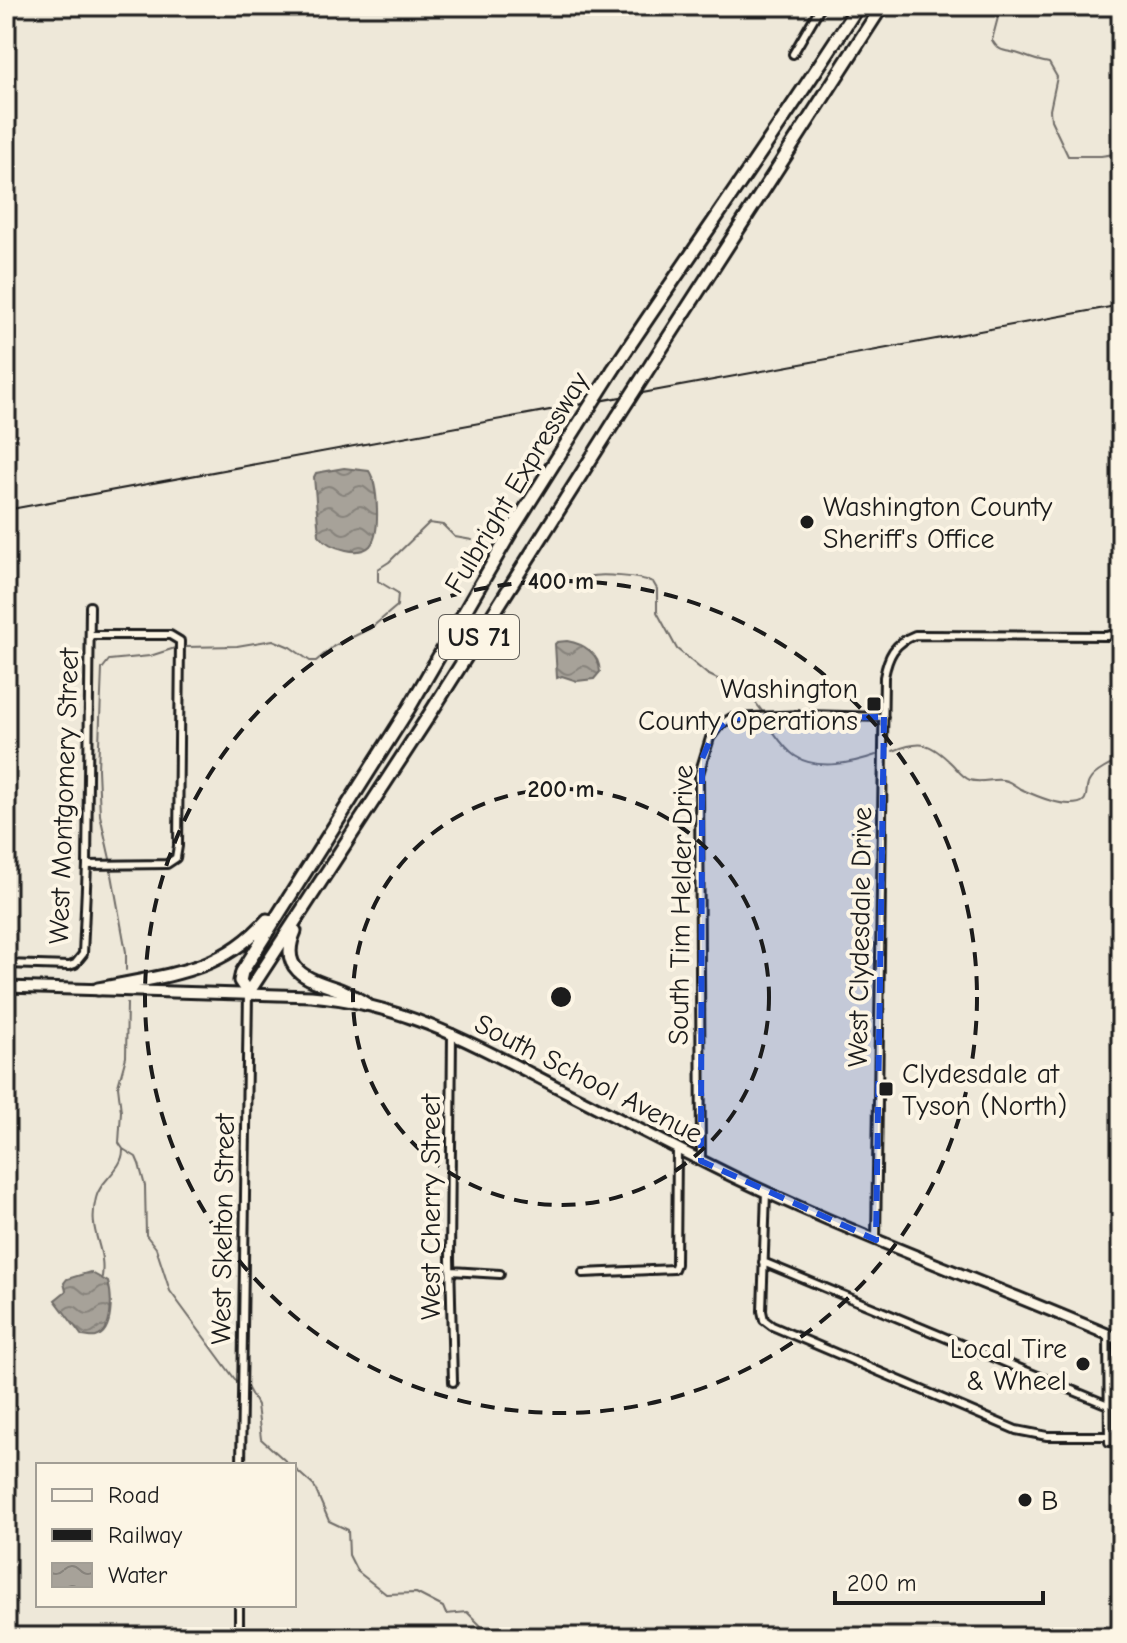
<svg xmlns="http://www.w3.org/2000/svg" width="1127" height="1643" font-family="'Comic Neue',sans-serif">
<style>
.water{fill:url(#water-waves);stroke:#6f6c67;stroke-width:2}
.lines{fill:none;stroke-linecap:round;stroke-linejoin:round}
.stream{stroke:#6f6c67;stroke-width:2}
.minor-casing{stroke:#1c1c1c;stroke-width:12}
.primary-casing{stroke:#1c1c1c;stroke-width:15}
.motorway-casing{stroke:#1c1c1c;stroke-width:17}
.minor{stroke:#fcf5e5;stroke-width:6}
.primary{stroke:#fcf5e5;stroke-width:9}
.motorway{stroke:#fcf5e5;stroke-width:11}
.rail{stroke:#1c1c1c;stroke-width:2}
.motorway-bridge-casing{stroke:#1c1c1c;stroke-width:17;stroke-linecap:butt}
.motorway-bridge{stroke:#fcf5e5;stroke-width:11}
.marked{fill:#1d4ed8;fill-opacity:0.2;stroke:#1d4ed8;stroke-width:6;stroke-dasharray:16 10;stroke-linejoin:round}
.ring{fill:none;stroke:#1c1c1c;stroke-width:4;stroke-dasharray:14 10}
.poi-dot{fill:#1c1c1c;stroke:#fcf5e5;stroke-width:3}
.labels{text-anchor:middle;stroke-width:8;stroke-linejoin:round;paint-order:stroke}
.shield{fill:#fcf5e5;stroke:#5f5d58;stroke-width:2}
.shield-label{font-size:26px;font-weight:bold;fill:#1c1c1c}
.street-label{font-size:28px;fill:#1c1c1c;stroke:#fcf5e5}
.poi-label{font-size:28px;fill:#1c1c1c;stroke:#fcf5e5;text-anchor:start}
.centre{fill:#1c1c1c;stroke:#fcf5e5;stroke-width:4}
.ring-label{font-size:24px;text-anchor:middle;font-weight:bold;fill:#1c1c1c;stroke:#fcf5e5;stroke-width:8;stroke-linejoin:round;paint-order:stroke}
</style>
<defs>
<pattern id="water-waves" width="16" height="10" patternUnits="userSpaceOnUse" patternTransform="scale(2)"><rect width="16" height="10" fill="#a7a299"/><path d="M0 5q4-4 8 0t8 0" fill="none" stroke="#87837c"/></pattern>
</defs>
<rect width="100%" height="100%" fill="#eee8d9"/>
<filter id="ink" filterUnits="userSpaceOnUse"><feTurbulence type="fractalNoise" baseFrequency=".0125" numOctaves="2"/><feDisplacementMap in="SourceGraphic" scale="16" xChannelSelector="R" yChannelSelector="G"/><feConvolveMatrix kernelMatrix="1 2 1 2 8 2 1 2 1" color-interpolation-filters="sRGB"/></filter>
<g filter="url(#ink)">
<path class="water" d="M344 468 369 471C378 484 381 534 370 546 364 552 355 552 346 550 336 548 325 543 319 535L314 477 316 473Z
M567 641C584 644 599 653 600 672L594 679 577 681 562 676 557 678 555 644 557 642Z
M90 1272 108 1282C112 1295 114 1332 96 1337 91 1338 87 1336 82 1336L55 1300 66 1291 64 1283 67 1279Z"/>
<g class="lines">
<path class="stream" d="M1001 6 992 40C1000 55 1009 49 1022 55 1032 59 1037 61 1049 63L1057 77 1050 110 1051 120 1068 156H1101L1121 153
M558 579C572 585 574 582 588 577 600 573 641 577 653 582L657 589V612L677 649 707 674 749 694 762 711
M185 647 237 646 273 640 290 647 310 661H316L334 646 371 628 397 606 398 593 378 581V569L389 562 429 523 443 525 455 537 472 540
M766 722C775 733 783 748 795 756 817 771 853 763 876 755
M893 751C921 740 930 742 952 764 958 770 962 777 970 780 982 784 995 777 1007 781 1013 783 1017 788 1023 790 1036 796 1055 804 1070 804 1094 804 1082 791 1090 780 1095 772 1112 763 1121 761
M110 859 100 815 98 769 102 669 109 660 150 656 175 648
M111 869 126 952V970
M127 1003 126 1057 118 1086 121 1111 119 1143 123 1149 136 1157 139 1164 145 1186 146 1235 156 1248 170 1291 237 1382
M102 1277C106 1244 87 1234 96 1198 100 1180 123 1170 123 1150
M246 1385 257 1405 261 1439 290 1465
M294 1468 314 1486 329 1521 348 1530 349 1555 357 1571 386 1594 416 1593 443 1607 446 1614 467 1612 492 1637"/>
<defs>
<path id="minor" d="M793 54 821 6
M87 865 167 864 176 858 178 846 180 641 170 635H90
M6 964 69 966 75 964 83 954 87 865 90 606
M452 1033 450 1259 453 1382
M701 1161 699 774 710 738 719 726 731 718 804 715 884 717
M766 1192 762 1311 764 1320 772 1326 1016 1430 1047 1436H1109
M876 1240 884 677C888 656 894 643 915 635L1107 636 1121 632
M763 1262 1108 1405
M451 1271 500 1274
M583 1273 674 1269 676 1264 677 1149
M1108 1334 1109 1442
M241 1465 248 993
M239 1637V1605"/>
<path id="primary" d="M6 987 311 996C403 1004 472 1043 553 1085 614 1116 675 1148 736 1178 862 1238 993 1285 1121 1340"/>
<path id="motorway" d="M652 363 882 6
M613 370C694 248 779 129 858 6
M578 425 512 530 409 708 242 972 240 981 248 993 428 717 618 416
M295 931C278 970 307 979 337 989 347 992 357 999 366 1004
M98 989C163 975 220 974 267 920"/>
</defs>
<use href="#minor" class="minor-casing"/>
<use href="#primary" class="primary-casing"/>
<use href="#motorway" class="motorway-casing"/>
<use href="#minor" class="minor"/>
<use href="#primary" class="primary"/>
<use href="#motorway" class="motorway"/>
<path class="rail" d="M6 510 1121 305"/>
<defs>
<path id="motorway-bridge" d="M618 416 652 363
M578 425 613 370"/>
</defs>
<use href="#motorway-bridge" class="motorway-bridge-casing"/>
<use href="#motorway-bridge" class="motorway-bridge"/>
</g>
</g>
<path class="marked" d="M884 717 876 1240 701 1161 702 759 714 731 731 718Z"/>
<g class="ring">
<circle cx="561" cy="997" r="208"/>
<circle cx="561" cy="997" r="416"/>
</g>
<g class="poi-dot">
<circle cx="807" cy="522" r="8"/>
<rect x="866" y="696" width="16" height="16" rx="4"/>
<rect x="878" y="1081" width="16" height="16" rx="4"/>
<circle cx="1083" cy="1364" r="8"/>
<circle cx="1025" cy="1500" r="8"/>
</g>
<g class="labels">
<rect class="shield" x="439" y="615" width="80" height="44" rx="6"/>
<g class="shield-label">
<text x="479" y="646">US 71</text>
</g>
<g class="street-label">
<text transform="translate(516 482) rotate(-59)" y="10">Fulbright Expressway</text>
<text transform="translate(63 796) rotate(-88)" y="10">West Montgomery Street</text>
<text transform="translate(680 905) rotate(-89)" y="10">South Tim Helder Drive</text>
<text transform="translate(859 937) rotate(-89)" y="10">West Clydesdale Drive</text>
<text transform="translate(589 1078) rotate(27)" y="10">South School Avenue</text>
<text transform="translate(430 1207) rotate(-90)" y="10">West Cherry Street</text>
<text transform="translate(222 1229) rotate(-89)" y="10">West Skelton Street</text>
</g>
<g class="poi-label">
<text x="823" y="516">Washington County<tspan x="823" dy="32">Sheriff's Office</tspan></text>
<text x="858" y="698" text-anchor="end">Washington<tspan x="858" dy="32">County Operations</tspan></text>
<text x="902" y="1083">Clydesdale at<tspan x="902" dy="32">Tyson (North)</tspan></text>
<text x="1067" y="1358" text-anchor="end">Local Tire<tspan x="1067" dy="32">&amp; Wheel</tspan></text>
<text x="1041" y="1510">B</text>
</g>
</g>
<circle cx="561" cy="997" r="12" class="centre"/>
<g class="ring-label">
<text x="561" y="589">400 m</text>
<text x="561" y="797">200 m</text>
</g>
<rect width="1127" height="1643" fill="none" stroke="#fcf5e5" stroke-width="32"/>
<rect x="16" y="16" width="1095" height="1611" fill="none" stroke="#1c1c1c" stroke-width="3" filter="url(#ink)"/>
<rect x="36" y="1463" width="260" height="144" fill="#fcf5e5" stroke="#a29e95" stroke-width="2"/>
<rect x="52" y="1489" width="40" height="12" fill="#fcf5e5" stroke="#a29e95" stroke-width="2"/>
<text x="108" y="1503" font-size="24" fill="#1c1c1c">Road</text>
<rect x="52" y="1529" width="40" height="12" fill="#1c1c1c" stroke="#a29e95" stroke-width="2"/>
<text x="108" y="1543" font-size="24" fill="#1c1c1c">Railway</text>
<rect x="52" y="1563" width="40" height="24" fill="url(#water-waves)" stroke="#a29e95" stroke-width="2"/>
<text x="108" y="1583" font-size="24" fill="#1c1c1c">Water</text>
<path d="M835 1591v12h208v-12" fill="none" stroke="#1c1c1c" stroke-width="4"/>
<text x="847" y="1591" font-size="24" fill="#1c1c1c" stroke="#fcf5e5" stroke-width="6" paint-order="stroke">200 m</text>
</svg>
